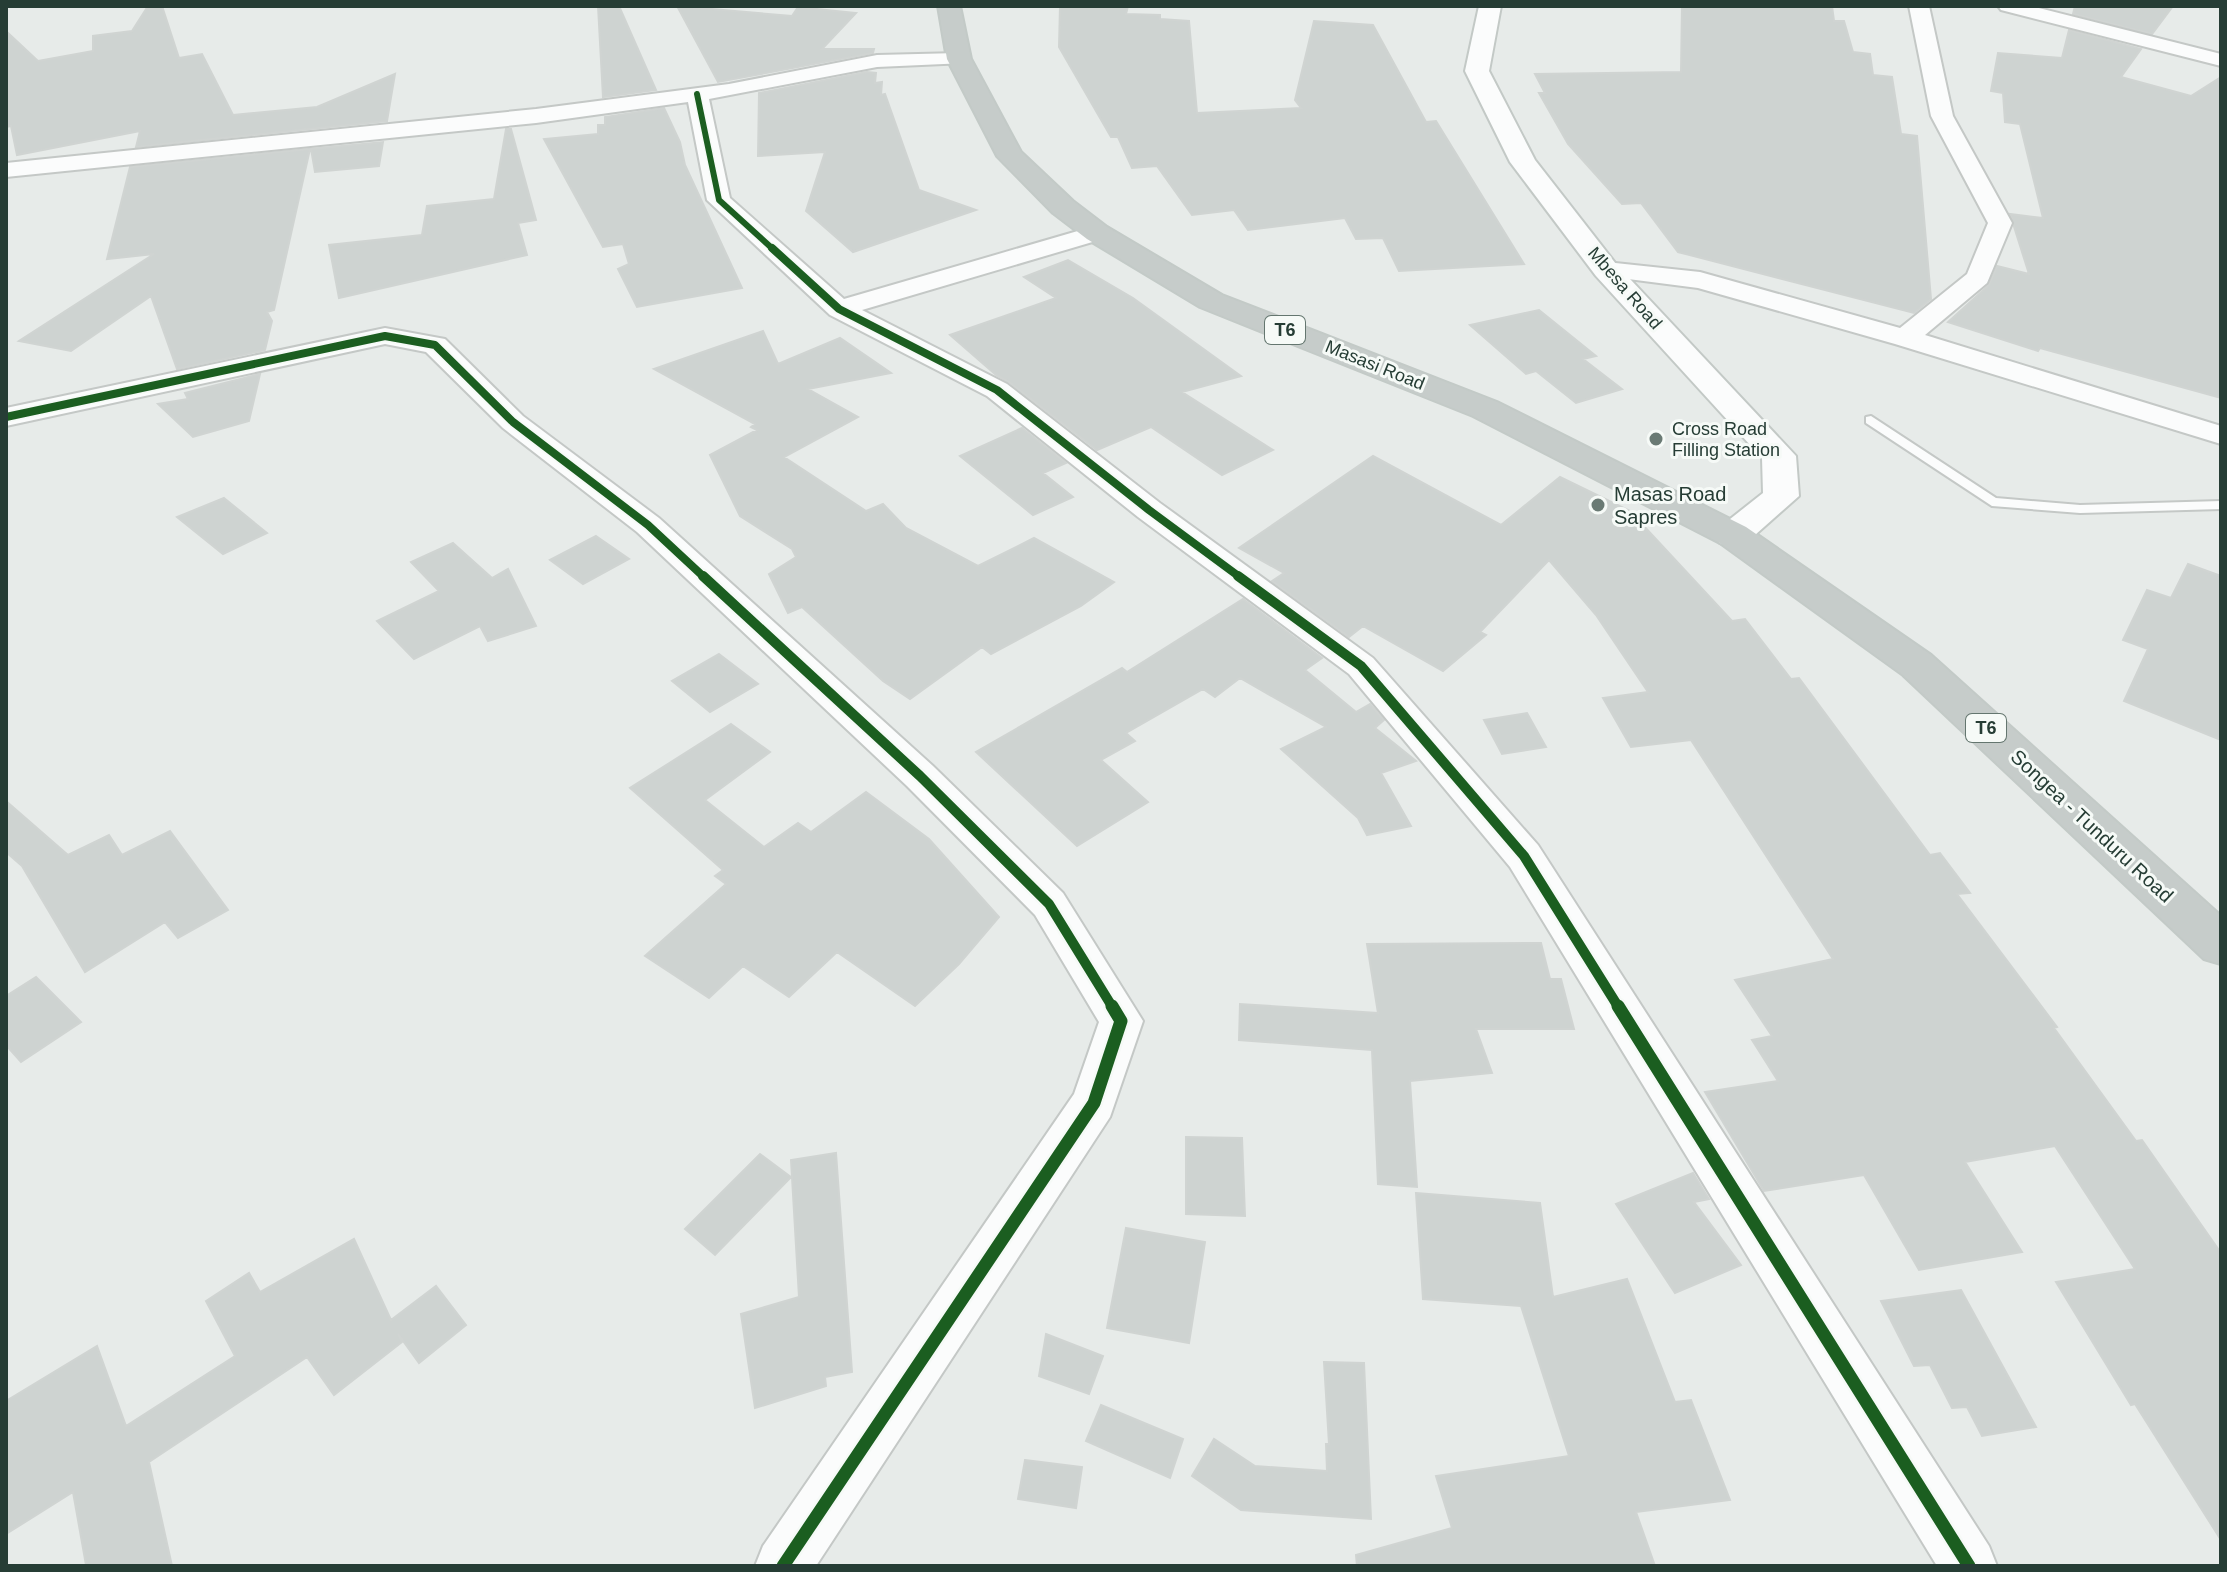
<svg xmlns="http://www.w3.org/2000/svg" width="2227" height="1572" font-family="Helvetica,sans-serif">
<style>
.building{fill:#ced3d1;stroke:#d0d4d2;stroke-width:2}
.lines{fill:none;stroke-linecap:round;stroke-linejoin:round}
.service-casing{stroke:#c4c8c6;stroke-width:4}
.minor-casing{stroke:#c4c8c6;stroke-width:4}
.secondary-casing{stroke:#c3c9c6;stroke-width:4}
.trunk-casing{stroke:#c3cac7;stroke-width:4}
.service{fill:#fbfcfc;fill-rule:evenodd}
.minor{fill:#fbfcfc;fill-rule:evenodd}
.secondary{fill:#fbfcfc;fill-rule:evenodd}
.trunk{fill:#c6ccca;fill-rule:evenodd}
.cycleway-far3-casing{stroke:#f6faf7;stroke-width:9}
.cycleway-far2-casing{stroke:#f6faf7;stroke-width:12}
.cycleway-far1-casing{stroke:#f6faf7;stroke-width:15}
.cycleway-casing{stroke:#f6faf7;stroke-width:18}
.cycleway-far3{stroke:#1b5e20;stroke-width:6}
.cycleway-far2{stroke:#1b5e20;stroke-width:8}
.cycleway-far1{stroke:#1b5e20;stroke-width:10}
.cycleway{stroke:#1b5e20;stroke-width:13}
.poi-dot{fill:#6a7a74;stroke:#f6faf7;stroke-width:3}
.labels{text-anchor:middle;stroke-width:6;stroke-linejoin:round;paint-order:stroke}
.far-street-label{font-size:18px;fill:#263d35;stroke:#f6faf7}
.shield{fill:#f6faf7;stroke:#64766f;stroke-width:2}
.shield-label{font-size:18px;font-weight:bold;fill:#263d35}
.far-poi-label{font-size:18px;fill:#263d35;stroke:#f6faf7;text-anchor:start}
.poi-label{font-size:20px;fill:#263d35;stroke:#f6faf7;text-anchor:start}
.street-label{font-size:20px;fill:#263d35;stroke:#f6faf7}
</style>
<rect width="100%" height="100%" fill="#e7ebe9"/>
<path class="building" d="M148 6H162L179 58 202 54 233 115 317 107 395 74 387 121 136 147 140 131 17 155 11 126 6 127V31L38 61 93 51V36L132 31Z
M598 6H619L656 90 603 97Z
M677 6 792 16 798 7 856 13 822 49H874L873 53 718 82Z
M1060 6H1128L1126 14 1160 15V19L1189 21 1197 113 1301 108 1295 100 1314 21 1373 25 1426 122 1436 121 1524 264 1399 271 1383 238 1356 239 1345 218 1248 230 1234 210 1192 215 1157 166 1132 168 1118 137H1111L1059 47Z
M1682 6H1832L1834 21H1844L1853 52 1870 54 1873 75 1892 77 1901 134 1917 136 1931 299 1914 313 1678 252 1641 203 1622 204 1568 144 1539 93H1545L1535 74 1681 72Z
M2075 6H2173L2152 34 2073 14Z
M2069 30 2141 49 2121 77 2191 96 2221 77V398L2040 348 2038 351 1948 322 1989 285 1997 266 2029 274 2010 214 2043 218 2020 124 2005 122 2003 93 1991 91 1998 53 2062 58Z
M867 72 876 73 875 83 882 82 881 95 885 94 919 190 976 210 853 252 806 211 825 152 758 156 759 93Z
M664 108 680 142 685 165 742 288 637 307 618 269 629 264 623 244 603 247 544 139 598 134V125H605V117Z
M506 129H511L536 220 518 223 527 255 339 298 329 245 422 235 427 206 494 199Z
M383 142 379 166 315 172 311 149Z
M310 149 274 310 267 312 272 321 265 350 177 369 151 296 71 351 19 341 154 254 107 259 130 167Z
M1068 260 1133 298 1241 376 1182 392 1273 450 1222 475 1151 427 1097 450 1009 382 996 375 950 335 1056 298 1024 277Z
M1539 310 1596 356 1583 359 1622 389 1576 403 1536 371 1526 374 1470 325Z
M763 331 778 364 840 338 891 373 808 389 858 417 784 457 866 511 883 504 906 528 978 566 1034 538 1114 582 1081 606 991 654 982 647 910 699 883 681 802 607 788 613 769 574 796 557 792 549 740 516 710 455 757 430 751 427 755 424 654 369Z
M260 374 249 421 193 437 158 404 188 399 185 393Z
M1022 428 1066 463 1043 473 1073 497 1033 515 960 456Z
M1373 456 1501 525 1560 477 1630 511 1732 621 1745 619 1791 679 1799 678 1930 855 1940 853 1970 893 1957 894 2057 1027 2054 1028 2136 1141 2142 1140 2221 1253V1540L2135 1404 2131 1405 2056 1282 2135 1269 2055 1146 1965 1162 2022 1252 1919 1270 1864 1175 1764 1191 1705 1092 1778 1081 1752 1040 1772 1036 1735 980 1833 959 1691 740 1631 747 1603 698 1648 692 1596 615 1549 560 1480 632 1486 635 1443 671 1363 626 1349 637 1272 581 1284 573 1239 548Z
M224 498 267 533 223 554 177 517Z
M596 536 629 559 583 584 550 560Z
M453 543 492 578 508 569 536 626 488 641 480 626 414 659 377 621 439 591 411 562Z
M2188 564 2221 576V740L2124 701 2148 649 2123 640 2147 590 2171 598Z
M1243 599 1322 658 1305 670 1356 712 1370 704 1384 720 1375 728 1416 761 1381 773 1411 826 1367 835 1358 818 1281 749 1326 727 1240 678 1215 697 1203 689 1126 733 1135 741 1101 760 1148 802 1077 846 976 752 1122 668 1127 672Z
M719 654 758 684 710 712 672 681Z
M1527 713 1546 747 1502 754 1484 720Z
M731 724 770 752 705 800 764 847 798 823 811 832 866 792 929 839 999 917 959 964 915 1006 837 952 789 997 743 966 709 998 645 956 726 884 715 876 723 870 630 788Z
M6 801 68 855 109 835 122 855 170 831 228 910 178 938 165 922 85 972 22 866 6 852Z
M1541 943 1550 979H1561L1574 1029H1476L1492 1073 1410 1081 1417 1187 1378 1184 1372 1050 1239 1040 1240 1004 1378 1013 1367 944Z
M36 977 81 1022 21 1062 6 1045V996Z
M1186 1137 1242 1138 1245 1216 1186 1214Z
M836 1153 852 1372 825 1377 826 1386 755 1408 741 1314 799 1297 791 1160Z
M760 1154 791 1177 715 1255 685 1229Z
M1693 1173 1709 1199 1694 1202 1741 1265 1675 1293 1616 1204Z
M1416 1193 1540 1203 1553 1297 1627 1279 1675 1402 1691 1400 1730 1500 1636 1512 1655 1566H1357L1356 1555 1452 1528 1436 1476 1569 1456 1521 1306 1423 1299Z
M1126 1228 1205 1242 1189 1343 1107 1328Z
M354 1239 391 1320 436 1286 466 1325 419 1363 398 1334 402 1342 334 1395 307 1357 149 1462 172 1566 86 1565 73 1492 6 1534V1401L97 1346 126 1426 235 1356 206 1301 249 1273 260 1292Z
M1961 1290 2036 1427 1982 1436 1967 1407 1952 1408 1930 1365 1914 1366 1881 1301Z
M1046 1334 1103 1356 1089 1394 1039 1376Z
M1324 1362 1364 1363 1371 1519 1241 1510 1192 1476 1214 1439 1255 1466 1327 1471 1326 1444H1329Z
M1101 1405 1183 1439 1170 1478 1086 1441Z
M1025 1460 1082 1467 1076 1508 1018 1499Z"/>
<g class="lines">
<defs>
<path id="service" d="M1871 416 1996 498 2080 505 2221 501V509L2080 513 1992 506 1866 423V417Z"/>
<path id="minor" d="M1909 6H1929L1953 116 2012 223 1987 283 1925 335 2221 426V444L1895 344 1698 288 1597 275 1593 270 1597 265 1606 262 1700 272 1900 328 1967 274 1988 223 1931 116Z
M1998 6H2031L2221 54V66L2001 10Z
M959 53 966 55 969 59 966 63 877 67 709 99 730 198 844 299 1088 228H1106L1109 233 1106 238 862 310 1007 384 1160 503 1373 658 1538 845 1989 1546 1997 1566H1937L1510 867 1349 674 1138 517 987 396 830 315 707 200 688 102 536 123 6 177V163L536 109 729 84 877 55Z
M385 328 445 339 523 416 659 518 933 766 1063 893 1143 1021 1110 1117 816 1566H755L763 1546 1074 1094 1099 1022 1035 915 907 786 637 532 503 428 426 352 385 344 6 426V408Z"/>
<path id="secondary" d="M1479 6H1501L1489 71 1535 160 1616 264 1796 456 1799 496 1746 543 1733 546 1720 543 1714 535 1720 527 1763 493 1762 458 1596 276 1510 162 1465 71Z"/>
<path id="trunk" d="M938 6H960L971 59 1021 152 1073 201 1107 227 1222 295 1497 402 1746 527 1931 655 2221 916V964L2204 959 1903 675 1720 543 1473 416 1200 307 1087 239 1053 213 997 156 947 59Z"/>
</defs>
<use href="#service" class="service-casing"/>
<use href="#minor" class="minor-casing"/>
<use href="#secondary" class="secondary-casing"/>
<use href="#trunk" class="trunk-casing"/>
<use href="#service" class="service"/>
<use href="#minor" class="minor"/>
<use href="#secondary" class="secondary"/>
<use href="#trunk" class="trunk"/>
<defs>
<path id="cycleway-far3" d="M697 94 719 200 774 250"/>
<path id="cycleway-far2" d="M772 248 839 309 997 390 1149 510 1241 578
M6 417 385 336 435 345 513 422 648 525 705 578"/>
<path id="cycleway-far1" d="M703 576 920 776 1049 904 1113 1008
M1238 576 1361 666 1524 856 1619 1008"/>
<path id="cycleway" d="M1618 1006 1969 1566
M783 1566 1094 1103 1121 1021 1112 1006"/>
</defs>
<use href="#cycleway-far3" class="cycleway-far3-casing"/>
<use href="#cycleway-far2" class="cycleway-far2-casing"/>
<use href="#cycleway-far1" class="cycleway-far1-casing"/>
<use href="#cycleway" class="cycleway-casing"/>
<use href="#cycleway-far3" class="cycleway-far3"/>
<use href="#cycleway-far2" class="cycleway-far2"/>
<use href="#cycleway-far1" class="cycleway-far1"/>
<use href="#cycleway" class="cycleway"/>
</g>
<g class="poi-dot">
<circle cx="1656" cy="439" r="8"/>
<circle cx="1598" cy="505" r="8"/>
</g>
<g class="labels">
<g class="far-street-label">
<text transform="translate(1625 288) rotate(49)" y="6">Mbesa Road</text>
<text transform="translate(1375 365) rotate(22)" y="6">Masasi Road</text>
</g>
<g class="shield">
<rect x="1265" y="316" width="40" height="28" rx="6"/>
<rect x="1966" y="714" width="40" height="28" rx="6"/>
</g>
<g class="shield-label">
<text x="1285" y="336">T6</text>
<text x="1986" y="734">T6</text>
</g>
<g class="far-poi-label">
<text x="1672" y="435">Cross Road<tspan x="1672" dy="21">Filling Station</tspan></text>
</g>
<g class="poi-label">
<text x="1614" y="501">Masas Road<tspan x="1614" dy="23">Sapres</tspan></text>
</g>
<g class="street-label">
<text transform="translate(2092 826) rotate(43)" y="7">Songea - Tunduru Road</text>
</g>
</g>
<rect width="2227" height="1572" fill="none" stroke="#263d35" stroke-width="16"/>
</svg>
